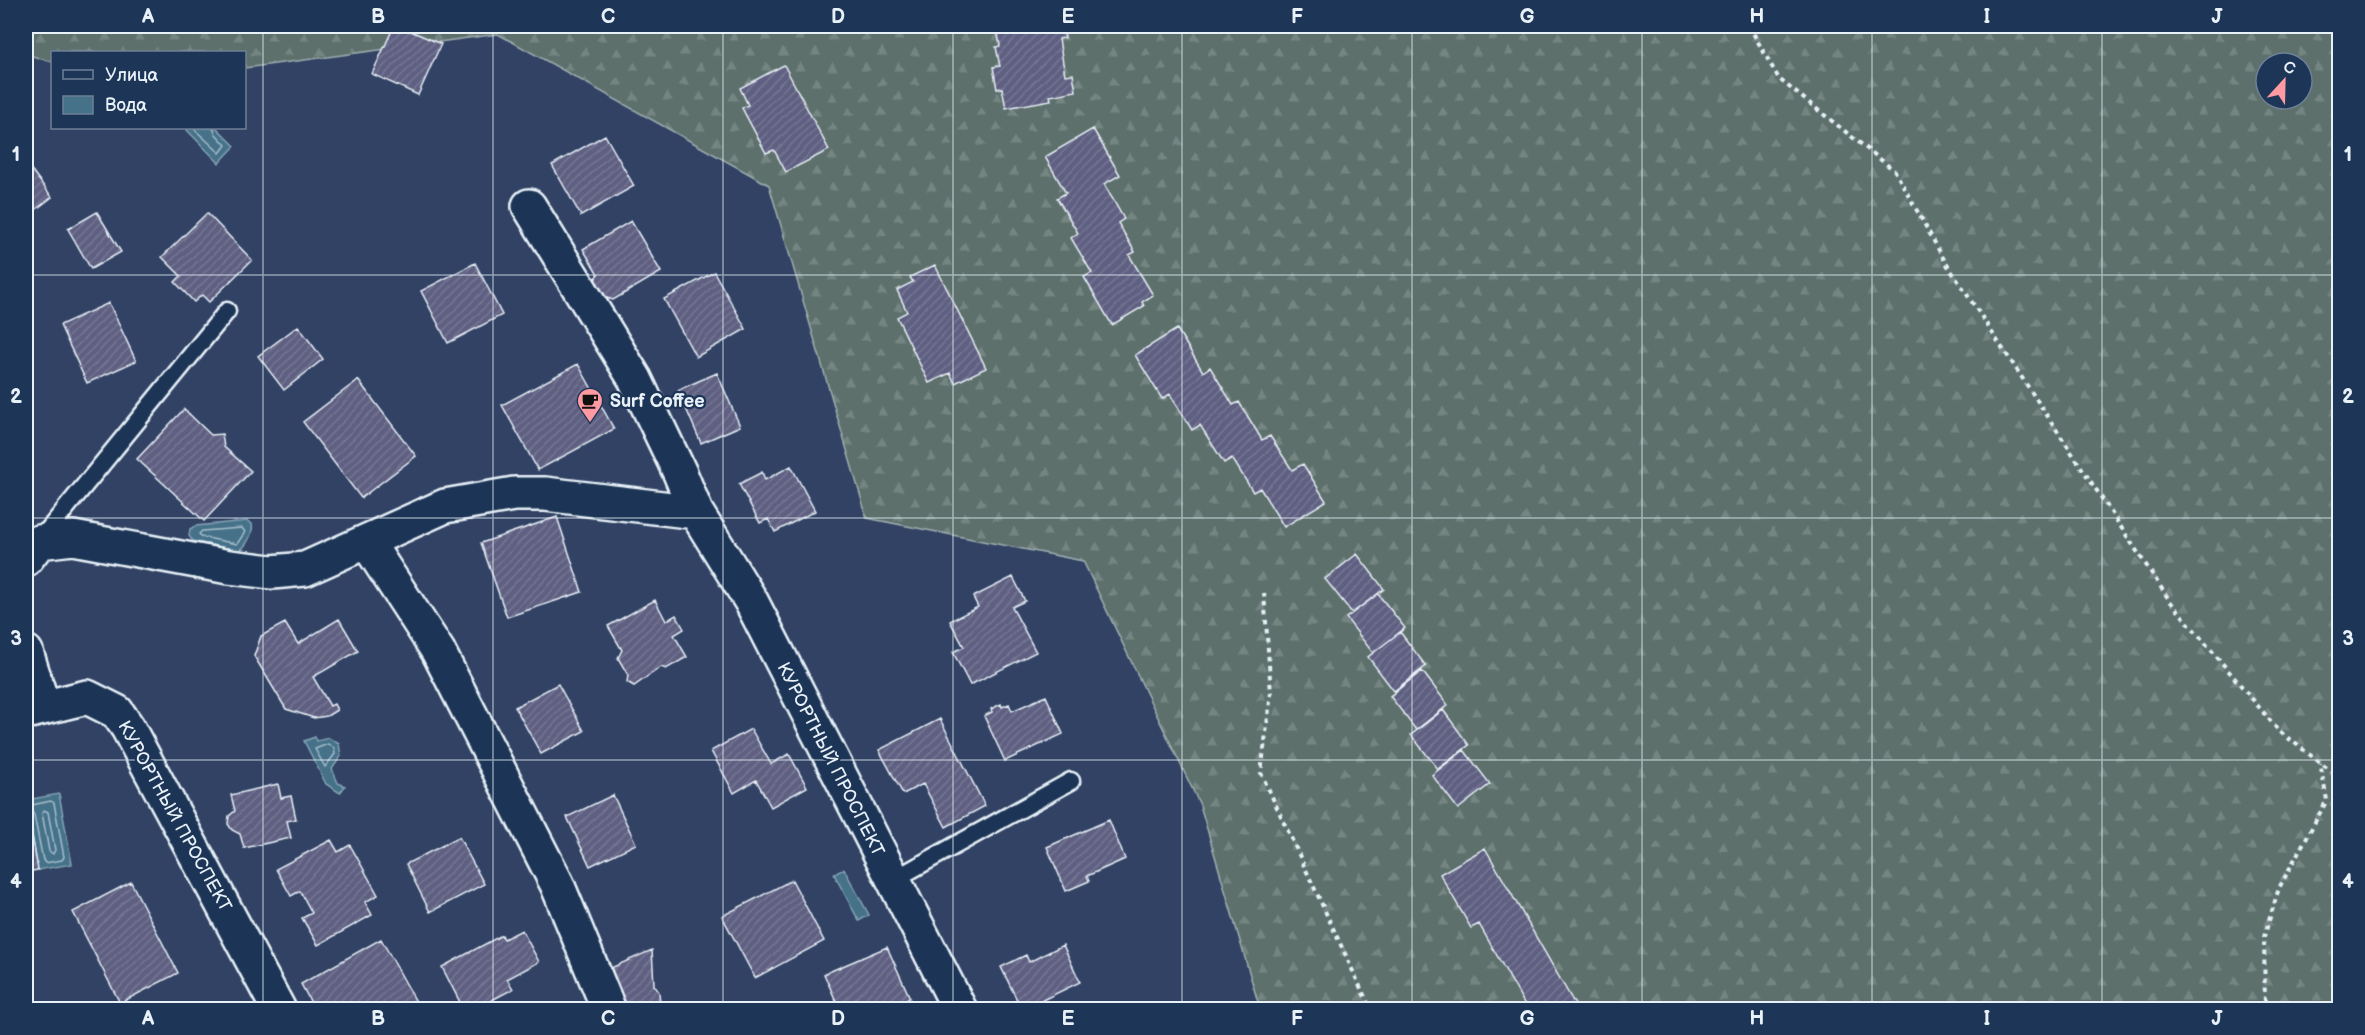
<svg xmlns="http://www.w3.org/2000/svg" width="2365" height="1035" font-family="'Balsamiq Sans',sans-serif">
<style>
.forest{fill:url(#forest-firs);stroke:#a2b0b2;stroke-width:1.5;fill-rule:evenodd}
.water{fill:#457189;stroke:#86a4b5;stroke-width:1.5}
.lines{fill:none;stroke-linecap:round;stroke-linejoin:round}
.shore{stroke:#a7becc;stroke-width:1.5}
.building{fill:url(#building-hatch);stroke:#e8f1f8;stroke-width:1.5}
.lane-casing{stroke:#e8f1f8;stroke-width:21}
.street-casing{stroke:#e8f1f8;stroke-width:38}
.path{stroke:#e8f1f8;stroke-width:4;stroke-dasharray:4.5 4.5;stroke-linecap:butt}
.lane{stroke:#1d3557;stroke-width:16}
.street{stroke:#1d3557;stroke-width:33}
.grid{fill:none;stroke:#e8f1f8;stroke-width:1.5;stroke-opacity:0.55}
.labels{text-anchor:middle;stroke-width:4.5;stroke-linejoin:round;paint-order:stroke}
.poi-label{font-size:18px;font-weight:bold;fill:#e8f1f8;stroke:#1d3557;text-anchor:start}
.street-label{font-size:18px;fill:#e8f1f8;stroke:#1d3557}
.neatline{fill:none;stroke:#e8f1f8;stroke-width:2}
.grid-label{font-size:20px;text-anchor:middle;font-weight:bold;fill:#e8f1f8}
</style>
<defs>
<pattern id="forest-firs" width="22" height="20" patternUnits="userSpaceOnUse" patternTransform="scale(1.5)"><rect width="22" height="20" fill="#5d706c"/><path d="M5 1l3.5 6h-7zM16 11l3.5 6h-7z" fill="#748582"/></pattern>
<pattern id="building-hatch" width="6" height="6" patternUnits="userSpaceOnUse" patternTransform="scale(1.5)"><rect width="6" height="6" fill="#5f5f81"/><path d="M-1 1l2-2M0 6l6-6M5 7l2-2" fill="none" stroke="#767694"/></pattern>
</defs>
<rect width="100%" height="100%" fill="#314264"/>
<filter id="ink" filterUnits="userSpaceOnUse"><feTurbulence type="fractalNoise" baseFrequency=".0167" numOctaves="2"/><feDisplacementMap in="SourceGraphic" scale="12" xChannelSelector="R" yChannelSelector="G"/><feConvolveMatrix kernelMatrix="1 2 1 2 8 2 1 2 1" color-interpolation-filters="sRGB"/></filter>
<g filter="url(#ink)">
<path class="forest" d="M26 26H2339V1009H1260L1200 805 1083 561 867 518 769 185 498 34 245 68 244 52H52V62L26 54ZM2266 63H2302V99H2266Z"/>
<path class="water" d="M189 128H217L235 146 219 163 187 130Z
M247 521 252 524C254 532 246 548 238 551L193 541 189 536 190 529 195 526Z
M315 737 317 741 329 738 339 744 341 756 332 769 338 783 345 786 340 793 326 784 304 741Z
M59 794 72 864 38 870 26 800Z
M844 869 869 915 859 921 834 874Z"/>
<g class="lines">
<path class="shore" d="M193 128 220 153 226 145 215 133 213 128
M242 528 245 532 237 544 202 537 199 534 202 531Z
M328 744 334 748 335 754 325 767 315 749Z
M51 801 54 803 64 857 62 860 45 863 43 860 34 815 30 807 32 805Z
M44 810 48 812 55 850 53 854 49 851 42 813Z"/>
</g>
<path class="building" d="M394 26H399L441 44 418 95 372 74Z
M1016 26H1062L1065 38 1059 39 1065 75 1073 74 1076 91 1050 96 1051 100 1006 108 1002 88 997 89 993 67 1000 66 996 47 1000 46 997 29Z
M784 65 829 150 786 172 774 150 766 153 742 108 748 105 740 88Z
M1093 129 1120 175 1104 184 1124 219 1118 223 1135 252 1129 255 1153 295 1142 302 1144 306 1112 325 1084 277 1092 273 1071 238 1078 233 1057 198 1066 193 1045 157Z
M605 135 634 186 581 216 552 165Z
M26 163 52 197 26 217Z
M97 212 121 252 91 269 68 229Z
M207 213 252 260 209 302 202 295 194 302 175 282 181 276 162 257Z
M631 221 661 272 613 300 604 297 594 282 598 274 583 249Z
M475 263 502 315 448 343 421 291Z
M935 265 986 368 955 383 950 373 929 383 897 317 907 312 897 290 913 282 910 277Z
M714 272 746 329 696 357 664 299Z
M109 303 136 361 87 383 60 325Z
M298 326 323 359 284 390 258 356Z
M1177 329 1203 372 1210 367 1233 405 1239 402 1262 440 1270 436 1292 470 1303 464 1326 501 1284 527 1260 488 1253 492 1232 458 1224 463 1200 425 1192 430 1170 394 1162 399 1135 355Z
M578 364 614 429 538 470 502 405Z
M717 373 740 426 701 443 678 390Z
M358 380 416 456 361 498 303 422Z
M184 409 211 435 222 434 224 447 251 471 204 521 137 459Z
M791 466 815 511 775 532 768 519 760 523 739 484 762 472 765 480Z
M557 517 582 592 507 617 481 543Z
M1357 554 1384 589 1352 613 1325 579Z
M1013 577 1025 601 1012 607 1036 652 970 685 953 652 964 647 950 621 978 607 973 597Z
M1378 594 1405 628 1373 653 1346 618Z
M655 600 666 621 676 615 684 629 674 635 687 657 666 669 661 667 634 686 627 682 628 675 618 658 622 650 608 626Z
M339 619 358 651 313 677 330 706 334 704 337 710 327 716 314 718 286 709 254 656 261 636 285 623 298 644Z
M1400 632 1426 666 1394 691 1368 657Z
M1422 671 1448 705 1416 730 1390 696Z
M558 684 584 731 541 754 515 707Z
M1046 696 1063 734 1005 761 984 716 992 712 991 709 1001 704 1002 707 1009 704 1012 711Z
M1443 710 1469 745 1438 769 1411 735Z
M940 719 985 806 946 827 923 784 903 794 879 750Z
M751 729 771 764 789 754 807 787 771 807 756 780 734 793 711 751Z
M1464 750 1490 784 1458 809 1432 775Z
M278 784 281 798 291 796 296 819 287 821 291 838 244 848 240 834 232 830 228 824 229 816 235 811 231 795Z
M613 795 636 844 590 866 567 817Z
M26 800 38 870 26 872Z
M1109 820 1125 859 1087 876 1089 881 1066 891 1047 847Z
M459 837 484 884 430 912 406 864Z
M331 840 338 852 350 845 378 895 365 902 372 915 318 945 302 918 312 913 300 891 291 896 276 869Z
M1485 848 1578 1010H1528L1479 924 1471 928 1440 874Z
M792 880 824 941 755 978 722 916Z
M131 882 178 973 120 1003 73 912Z
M522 930 539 962 507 979 513 989 473 1010H464L442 967 502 935 504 939Z
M381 939 419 1007 415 1010H315L301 984Z
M1063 945 1080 982 1022 1010 1001 967 1026 955 1029 962Z
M887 947 910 998 884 1010H840L824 974Z
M652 950 654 985 659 992 660 1004 655 1010H630L625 1005 606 970Z"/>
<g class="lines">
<defs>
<path id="lane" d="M40 540 227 311
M893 880 1071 781"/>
<path id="street" d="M529 206 635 379 680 473 696 512
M367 542 438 651 557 884 609 1010
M26 559 39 542 73 538 229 567 272 572 305 569 445 506 514 494H545L696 512 751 601 960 1010
M26 652 43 706
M26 712 87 697 117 712 128 728 279 1010"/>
</defs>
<use href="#lane" class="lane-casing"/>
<use href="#street" class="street-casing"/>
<path class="path" d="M1749 26 1779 79 1895 171 1946 263 2170 601 2279 731 2340 778
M1264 593 1271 693 1261 773 1371 1010
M2265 1010 2264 937 2279 888 2327 800 2320 763"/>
<use href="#lane" class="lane"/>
<use href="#street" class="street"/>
</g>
</g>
<path class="grid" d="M263 26V1010M493 26V1010M723 26V1010M953 26V1010M1182 26V1010M1412 26V1010M1642 26V1010M1872 26V1010M2102 26V1010M26 275H2340M26 518H2340M26 760H2340"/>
<defs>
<symbol id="cafe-pin" viewBox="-11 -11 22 30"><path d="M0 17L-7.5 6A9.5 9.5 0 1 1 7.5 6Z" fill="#ff9aa2" stroke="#1d3557"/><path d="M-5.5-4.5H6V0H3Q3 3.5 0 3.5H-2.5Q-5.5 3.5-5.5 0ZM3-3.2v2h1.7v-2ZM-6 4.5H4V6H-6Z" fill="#111"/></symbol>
</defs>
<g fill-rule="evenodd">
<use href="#cafe-pin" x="575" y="386" width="30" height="40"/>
</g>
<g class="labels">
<g class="poi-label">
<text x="610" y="407">Surf Coffee</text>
</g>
<g class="street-label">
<text transform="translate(831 759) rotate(63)" y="6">КУРОРТНЫЙ ПРОСПЕКТ</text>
<text transform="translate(175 816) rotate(61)" y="6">КУРОРТНЫЙ ПРОСПЕКТ</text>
</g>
</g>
<rect width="2365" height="1035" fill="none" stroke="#1d3557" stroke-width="66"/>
<rect x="51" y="51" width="195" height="78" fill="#1d3557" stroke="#6e8097" stroke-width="1.5"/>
<rect x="63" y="70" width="30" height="9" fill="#1d3557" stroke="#6e8097" stroke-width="1.5"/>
<text x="105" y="81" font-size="18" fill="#e8f1f8">Улица</text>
<rect x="63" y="96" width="30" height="18" fill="#457189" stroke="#6e8097" stroke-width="1.5"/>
<text x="105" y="111" font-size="18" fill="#e8f1f8">Вода</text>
<g transform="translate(2284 81) rotate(22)"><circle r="28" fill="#1d3557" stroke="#6e8097" stroke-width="1.5"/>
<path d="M0-4.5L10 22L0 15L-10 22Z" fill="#ff9aa2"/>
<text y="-9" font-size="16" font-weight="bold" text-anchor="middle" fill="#e8f1f8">С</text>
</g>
<rect x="33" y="33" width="2299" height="969" class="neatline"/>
<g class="grid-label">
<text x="148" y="23">A</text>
<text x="378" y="23">B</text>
<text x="608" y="23">C</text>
<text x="838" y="23">D</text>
<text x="1068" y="23">E</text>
<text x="1297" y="23">F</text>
<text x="1527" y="23">G</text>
<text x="1757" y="23">H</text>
<text x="1987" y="23">I</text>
<text x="2217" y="23">J</text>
<text x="16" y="161">1</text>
<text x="2348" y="161">1</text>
<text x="16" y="403">2</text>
<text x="2348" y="403">2</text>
<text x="16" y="645">3</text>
<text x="2348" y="645">3</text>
<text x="16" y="888">4</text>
<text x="2348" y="888">4</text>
<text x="148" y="1025">A</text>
<text x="378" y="1025">B</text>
<text x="608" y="1025">C</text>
<text x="838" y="1025">D</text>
<text x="1068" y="1025">E</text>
<text x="1297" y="1025">F</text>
<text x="1527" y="1025">G</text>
<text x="1757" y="1025">H</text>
<text x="1987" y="1025">I</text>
<text x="2217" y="1025">J</text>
</g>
</svg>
